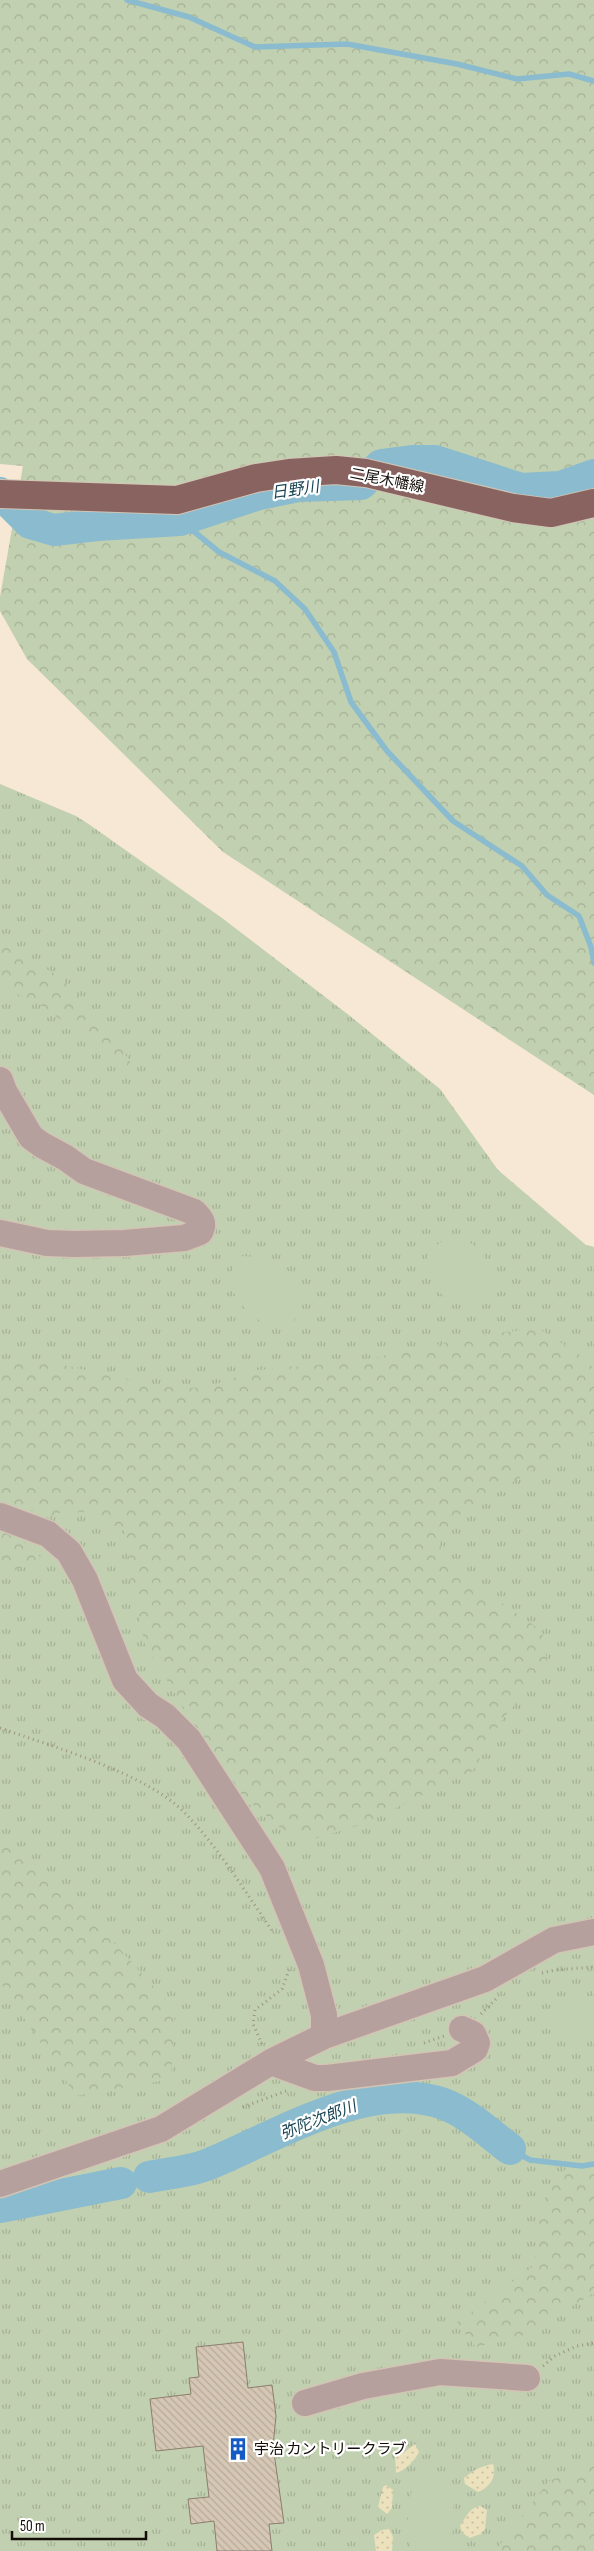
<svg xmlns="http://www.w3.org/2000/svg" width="594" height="2551" font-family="'Sofia Sans Condensed','Noto Sans JP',sans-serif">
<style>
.grass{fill:url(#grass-tufts)}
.forest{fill:url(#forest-crowns)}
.sand{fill:url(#sand-dots)}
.pitch{fill:#c1d0b0}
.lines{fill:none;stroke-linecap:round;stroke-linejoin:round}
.stream{stroke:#8abbce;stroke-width:5.5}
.river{stroke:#8abbce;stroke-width:32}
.building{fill:url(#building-back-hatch);stroke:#8c7e6d}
.minor-casing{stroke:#d2c5b4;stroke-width:29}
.major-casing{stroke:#d2c5b4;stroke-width:30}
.path{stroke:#9e9385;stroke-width:3;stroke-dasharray:1 4;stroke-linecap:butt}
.minor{stroke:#b6a09e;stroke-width:26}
.major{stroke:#896360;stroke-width:28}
.labels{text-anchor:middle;stroke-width:4.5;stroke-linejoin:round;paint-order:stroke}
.street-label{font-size:15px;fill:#120d07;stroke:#fff}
.poi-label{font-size:15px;fill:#120d07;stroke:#fff;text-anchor:start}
.water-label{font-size:16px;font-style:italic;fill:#1a4554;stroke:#fff}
</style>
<defs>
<pattern id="grass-tufts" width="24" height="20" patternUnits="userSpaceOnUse" patternTransform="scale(1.25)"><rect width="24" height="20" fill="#c1d0b0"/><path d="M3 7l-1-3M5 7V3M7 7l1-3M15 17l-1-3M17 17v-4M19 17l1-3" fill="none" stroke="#a5b196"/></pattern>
<pattern id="forest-crowns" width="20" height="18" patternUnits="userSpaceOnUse" patternTransform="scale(1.25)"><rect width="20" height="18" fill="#c1d0b0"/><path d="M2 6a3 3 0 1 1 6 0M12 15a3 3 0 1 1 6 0" fill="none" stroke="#a5b196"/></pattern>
<pattern id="sand-dots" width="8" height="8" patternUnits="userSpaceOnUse" patternTransform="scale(1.25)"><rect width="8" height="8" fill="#ebe1bc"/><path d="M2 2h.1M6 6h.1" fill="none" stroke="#c8c0a0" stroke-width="1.8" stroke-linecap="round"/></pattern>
<pattern id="building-back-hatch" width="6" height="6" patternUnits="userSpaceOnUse" patternTransform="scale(1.25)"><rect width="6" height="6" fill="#d6c7b5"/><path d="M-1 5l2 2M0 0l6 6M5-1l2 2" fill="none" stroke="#b7aa9a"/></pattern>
</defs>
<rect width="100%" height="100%" fill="#f7e8d5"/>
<path class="grass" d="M0 784 76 816 90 825 222 918 350 1016 440 1089 498 1170 586 1245 594 1247V2551H0Z"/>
<path class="forest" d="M0 0H594V1095L223 852 27 659 0 611V597L23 466 0 464Z
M0 943 59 976 112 1032 139 1077 35 1001 0 988Z
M538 1328 583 1357 594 1370V1432L456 1517 439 1545 473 1583 542 1631 548 1665 501 1721 473 1771 360 1825 313 1839 284 1831 232 1786 145 1645 130 1577 124 1531 92 1512 59 1513 53 1516 0 1503V1361L42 1360 159 1387 204 1388 257 1370 353 1362 489 1334Z
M0 1530 31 1546 41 1558 0 1577Z
M0 1842 66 1890 175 2010 171 2079 76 2096 0 1982Z
M594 2155V2293L518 2338 476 2347 456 2323 535 2265 537 2210 565 2169Z
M594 2464V2551H495L549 2481Z"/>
<path class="sand" d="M415 2444 419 2452C415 2460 405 2471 396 2473L395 2454H402Z
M493 2464C497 2477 490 2487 478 2492L465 2484 464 2478C474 2470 481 2466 493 2464Z
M386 2485 393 2490 392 2508 387 2514 378 2507 383 2487Z
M480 2506 487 2510 485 2529 481 2534 469 2538 462 2532 460 2526C466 2517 469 2508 480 2506Z
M389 2529 393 2537 392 2551H376L374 2535 382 2530Z"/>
<path class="pitch" d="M453 1234C476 1240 490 1262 497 1283 469 1326 422 1296 428 1251Z
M242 1256C264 1257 299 1267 301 1293 302 1303 296 1315 293 1324L271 1327C246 1316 213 1281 242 1256Z
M594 1996V2037C574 2041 566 2039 550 2028 552 2007 574 1997 594 1996Z
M426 2472C437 2474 446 2480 451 2490 456 2502 453 2538 450 2551H411L408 2519 411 2493Z"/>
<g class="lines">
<path class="stream" d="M127 0 189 17 255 47 347 44 457 64 517 79 569 74 594 81
M180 520 219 552 275 581 305 609 334 652 351 702 387 751 453 821 522 866 547 895 579 916 591 947 594 963
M510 2149 530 2160 582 2166 594 2164"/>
<path class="river" d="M0 493 30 523 54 530 97 525 180 520 259 494 298 486 361 484 381 465 412 461H435L521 489 560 487 594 475
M149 2177C169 2173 190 2172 209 2164 278 2136 368 2077 444 2104 468 2113 490 2134 510 2149
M0 2207 121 2183"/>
</g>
<path class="building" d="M243 2342 248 2388 272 2385 276 2416 273 2446 284 2523 269 2524 272 2551H217L214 2521 191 2524 188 2499 209 2497 203 2446 156 2451 150 2399 191 2394 189 2378 199 2377 196 2347Z"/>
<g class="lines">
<defs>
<path id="minor" d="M0 1080 4 1091 31 1137 42 1145 66 1158 84 1171 194 1212C201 1219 205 1223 200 1232L184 1238 124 1243 74 1244 47 1243 0 1233
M0 1516 48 1534 69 1552 85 1580 125 1680 148 1705 165 1716 189 1740 272 1868 311 1965 324 2015V2036
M271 2062 315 2078H327L452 2063 475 2049 477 2043 473 2034 462 2029
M0 2184 161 2129 271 2062 324 2036 485 1979 554 1940 594 1932
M305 2403 363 2386 440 2372 527 2378"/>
<path id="major" d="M0 494 177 500 256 478 289 473 336 470 366 473 513 508 551 513 594 503"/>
</defs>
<use href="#minor" class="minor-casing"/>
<use href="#major" class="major-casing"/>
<path class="path" d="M0 1728C53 1747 146 1773 185 1813 219 1848 245 1892 273 1932
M542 1973 555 1970 594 1967
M481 2014 496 1999
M424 2043 444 2036
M262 2044 253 2024 255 2010 282 1989 289 1970
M243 2107 286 2091
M543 2366 555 2356 577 2346 594 2343"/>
<use href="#minor" class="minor"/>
<use href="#major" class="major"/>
</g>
<defs>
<symbol id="building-bare" viewBox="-9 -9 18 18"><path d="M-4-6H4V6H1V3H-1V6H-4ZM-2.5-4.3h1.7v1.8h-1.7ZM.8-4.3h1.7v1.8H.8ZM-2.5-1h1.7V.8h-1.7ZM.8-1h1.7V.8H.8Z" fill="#145bc6" stroke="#fff" stroke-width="2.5" paint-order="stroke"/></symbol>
</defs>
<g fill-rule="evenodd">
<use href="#building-bare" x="222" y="2433" width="32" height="32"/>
</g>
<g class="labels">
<g class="street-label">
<text transform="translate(387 480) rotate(11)" y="5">二尾木幡線</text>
</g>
<g class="poi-label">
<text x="254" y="2454">宇治 カントリークラブ</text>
</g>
<g class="water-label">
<text transform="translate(295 489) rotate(-8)" y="6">日野川</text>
<text transform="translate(318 2119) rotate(-21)" y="6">弥陀次郎川</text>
</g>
</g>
<path d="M12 2531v8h134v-8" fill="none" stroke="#120d07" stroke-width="2.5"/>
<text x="20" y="2531" font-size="15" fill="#120d07" stroke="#ffffff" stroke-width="4" paint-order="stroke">50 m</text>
</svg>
